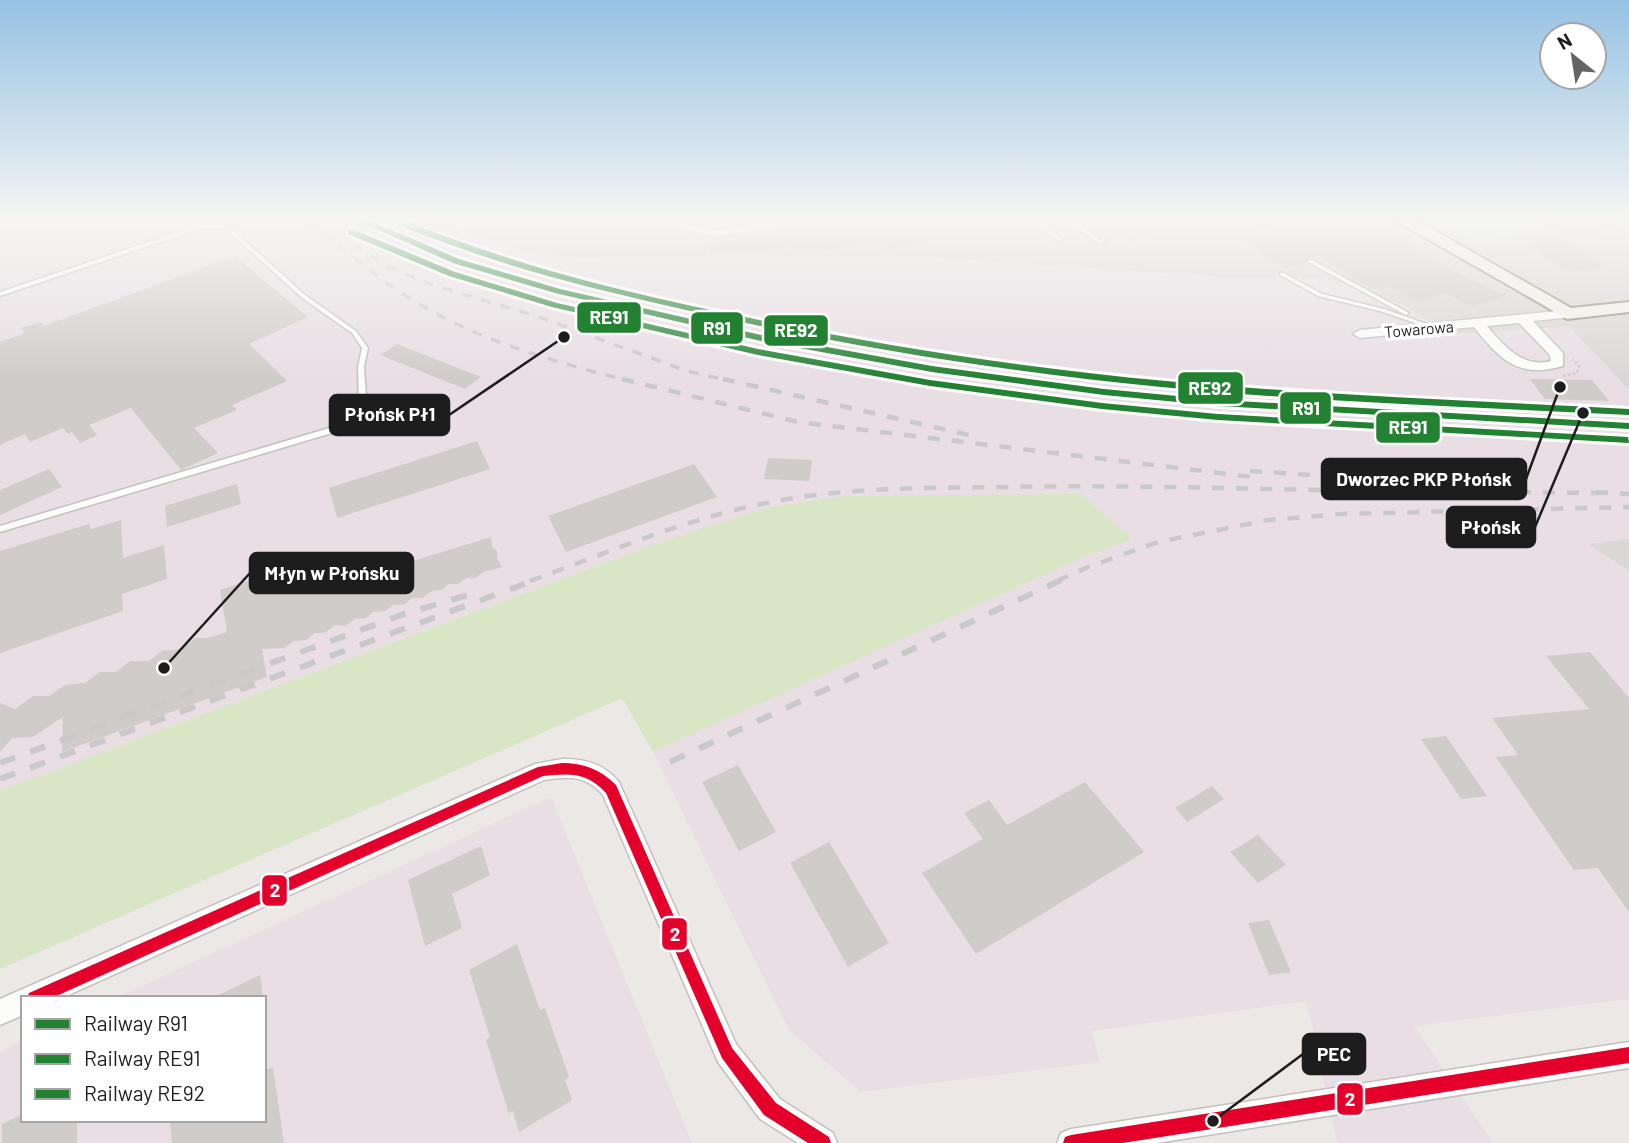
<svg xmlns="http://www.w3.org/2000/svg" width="1629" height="1143" font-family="Barlow,sans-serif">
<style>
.residential{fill:#dad8d7}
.industrial{fill:#e8dee4}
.grass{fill:#d9e6c5}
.park{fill:#d4efd2}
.building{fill:#d0ccca}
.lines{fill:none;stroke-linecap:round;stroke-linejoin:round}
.lane-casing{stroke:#c2c1c0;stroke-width:3}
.street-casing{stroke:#c2c1c0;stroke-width:3}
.secondary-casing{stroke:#92927f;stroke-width:4}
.path-far1{stroke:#d4c7c6;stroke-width:2.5;stroke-dasharray:2.5 2.5;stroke-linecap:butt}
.path{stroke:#d4c7c6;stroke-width:3.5;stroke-dasharray:3.5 3.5;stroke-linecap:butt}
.lane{fill:#fcfcfb;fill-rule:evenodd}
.street{fill:#fcfcfb;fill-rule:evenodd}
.secondary{fill:#f2f1ea;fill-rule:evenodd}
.rail-far2{stroke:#cac9c9;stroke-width:3.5;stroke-dasharray:10 10;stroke-linecap:butt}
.rail-far1{stroke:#cac9c9;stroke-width:4.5;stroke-dasharray:12 12;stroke-linecap:butt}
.rail{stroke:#cac9c9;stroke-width:6;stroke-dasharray:16 16;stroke-linecap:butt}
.bus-1-casing{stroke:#fff;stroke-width:6}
.bus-1{fill:#e4002b;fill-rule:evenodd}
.rail-1-casing{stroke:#fff;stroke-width:6}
.rail-2-casing{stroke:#fff;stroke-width:6}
.rail-3-casing{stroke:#fff;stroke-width:6}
.rail-1{fill:#238132;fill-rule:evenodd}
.rail-2{fill:#238132;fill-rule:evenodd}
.rail-3{fill:#238132;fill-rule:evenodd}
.labels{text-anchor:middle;stroke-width:7;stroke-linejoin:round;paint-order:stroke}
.far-street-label{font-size:16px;fill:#1d1d1d;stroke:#fff}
.leader{fill:none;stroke:#1d1d1d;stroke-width:2.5}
.callout-dot{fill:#1d1d1d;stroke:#fff;stroke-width:2.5}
.callout{fill:#1d1d1d;stroke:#1d1d1d;stroke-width:2.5}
.callout-label{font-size:19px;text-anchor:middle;font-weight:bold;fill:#fff}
.line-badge{stroke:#fff;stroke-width:2.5}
.badge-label{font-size:19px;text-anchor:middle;font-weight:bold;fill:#fff}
</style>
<rect width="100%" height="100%" fill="#ebe8e5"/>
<path class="residential" d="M423 219H1629V390L1569 327 1446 334 1406 306 1324 278H1233L923 257 574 258 519 251Z
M1629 539V571L1587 544Z"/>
<path class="industrial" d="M0 219H423L519 251 574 258 923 257 1233 278H1324L1406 306 1446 334 1569 327 1629 390V539L1588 544 1629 571V999L1414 1026 1493 1143H1337L1313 1028 1305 1001 1092 1031 1100 1062 861 1092 789 1030 653 752 1084 557 1131 539 1080 494 656 544 0 791Z
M551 797 692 1143H0V1052L23 1041V1120H264V998H116Z"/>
<path class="grass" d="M1081 494 1132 539 1084 557 653 752 622 698 0 969V791L656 544 768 508 845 496Z"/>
<path class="park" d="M1430 219H1528L1538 224 1483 245Z"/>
<path class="building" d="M1250 219H1328L1366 240 1388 234 1436 260 1433 261 1506 296 1470 307 1446 293 1417 302 1388 285 1373 289 1322 257H1308L1306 263 1286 268 1256 250 1261 249 1246 240 1271 232Z
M1535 219H1625V222L1578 238Z
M833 220 842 231 886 222 895 230 910 227 926 242 887 250 877 240 825 251 822 247 797 252 792 246 769 251 710 253 709 245Z
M1134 223 1152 235 1128 241 1112 229Z
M1565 240 1605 267 1567 272 1527 244Z
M235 256 308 317 249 344 287 381 232 405 237 410 194 428 218 453 181 470 131 408 89 425 97 435 80 443 72 432 68 434 63 428 30 442 25 434 0 445V342L25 333 21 328 40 322 44 326Z
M397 344 445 363 481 377 465 389 380 355Z
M1530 379 1592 380 1609 401 1545 399Z
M477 441 490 469 337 518 329 488Z
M768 458 812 460 809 481 764 479Z
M694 464 717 497 566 552 548 516Z
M49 469 62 487 0 515V490Z
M237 484 241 504 167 527 165 506Z
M121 520 123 558 164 545 167 579 122 594 123 611 0 653V551L89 524 91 529Z
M491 537 492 547 497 551V558L502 567 484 572 475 578H467L458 584H448L442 590 432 591 422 598H412L405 604 393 605 385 611 373 612 366 618 355 619 345 626 335 625 324 633H315L307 640 294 641 284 648 262 649 267 677 62 752 63 717 33 737 12 738 0 752V703L15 709 33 696H49L65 685 85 683 100 672H116L130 661H149L162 651 182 649 195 638H208L227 632 220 590 311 560 320 594 337 588H346L355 581 364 582 371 576 383 575 393 568 402 569 410 562Z
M1590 652 1629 698V912L1598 868 1574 870 1496 757 1518 755 1492 718 1589 709 1546 656Z
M1446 736 1487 796 1461 799 1421 739Z
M738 765 776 832 739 851 702 782Z
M1085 782 1144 852 976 954 922 873 983 839 964 813 989 800 1007 825Z
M1212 786 1224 799 1187 822 1175 808Z
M1258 835 1286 865 1258 883 1230 852Z
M829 842 889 943 848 967 790 863Z
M481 846 490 875 452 894 462 928 425 946 408 880Z
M1269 920 1291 972 1269 975 1248 923Z
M517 944 540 1010 545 1008 569 1077 565 1080 572 1100 519 1132 513 1111 509 1114 486 1040 490 1037 469 970Z
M260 975 263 998H213Z
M273 1068 284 1143H172L170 1120H264V1069Z
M23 1114V1120H77V1143H2V1124Z"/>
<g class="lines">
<defs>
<path id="lane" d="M1050 219H1059L1044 225 1062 239V241H1058L1037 225Z
M1066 219H1073L1105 243 1100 244Z
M199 225H228L305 295 356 331 368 348 364 367 367 413 352 427 0 532V526L346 423 359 412 358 367 362 348 352 333 301 297 225 228H202L0 296V292Z
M1308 260H1312L1409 313 1406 315 1404 314 1308 262Z
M1280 273H1284L1322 294 1384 309 1435 327 1432 329 1430 328 1380 311 1318 296 1280 275Z"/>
<path id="street" d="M681 219H692L696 225 718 231 778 219H804L718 237 688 230Z
M1567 310 1572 311V317L1533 321 1563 353V366C1519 379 1500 360 1474 327L1360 338 1353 334 1360 330ZM1519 323 1549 354 1551 361C1523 369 1503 345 1487 326Z
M562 759C585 758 604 764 619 782L736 1044 780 1099 833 1133 837 1143H798L760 1119 718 1062 603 795C587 775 568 776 544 780L62 998H23V1015L0 1025V999L535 764Z
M1629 1042V1068L1157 1143H1057L1061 1133 1071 1129Z"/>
<path id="secondary" d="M1393 219H1414L1571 308 1629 302V312L1567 319 1543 305Z"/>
</defs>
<use href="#lane" class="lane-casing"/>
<use href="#street" class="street-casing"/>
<use href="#secondary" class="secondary-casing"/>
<path class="path-far1" d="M1563 376 1577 373 1579 366 1573 359"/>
<path class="path" d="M1526 403 1529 407"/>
<use href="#lane" class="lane"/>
<use href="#street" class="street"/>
<use href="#secondary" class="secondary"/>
<path class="rail-far2" d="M308 219C342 247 376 278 414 301 479 341 556 362 629 381
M353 245 391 268 433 285 536 316 687 371 731 381"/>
<path class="rail-far1" d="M622 379 798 422 1261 478
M723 379 969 435
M1250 471 1449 484
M1495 492 1604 493
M1596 492 1629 494
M530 581C612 551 694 515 782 500 855 487 930 488 1004 487 1170 484 1336 492 1502 493
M1057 581 1088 567 1158 542 1268 520 1341 514 1629 507"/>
<path class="rail" d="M670 762 1061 580
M0 763 404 614 478 592
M0 779 535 580"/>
<defs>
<path id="bus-1" d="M562 763C583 763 600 769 616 785L732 1048 776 1103 829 1137 831 1143H808L764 1115 722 1058 606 793C587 772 570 773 543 776L52 998H27L29 993 538 767Z
M1629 1047V1063L1123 1143H1063L1065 1137 1071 1135Z"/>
</defs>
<use href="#bus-1" class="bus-1-casing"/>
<use href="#bus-1" class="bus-1"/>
<defs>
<path id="rail-1" d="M354 219H366L459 259 560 289 761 335 932 366 1104 389 1219 400 1629 423V429L1219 406 1104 395 932 372 761 341 555 293 453 263Z"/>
<path id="rail-2" d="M348 230H354L455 272 557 303 758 349 930 380 1102 403 1218 414 1628 437 1629 443 1218 420 1102 409 930 386 758 355 552 307 449 276 348 234Z"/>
<path id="rail-3" d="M389 219H401C514 266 631 294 750 318 888 347 1026 368 1166 381 1320 395 1474 401 1629 409V415C1473 407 1316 402 1161 387 997 371 834 344 673 307 599 290 525 272 454 246 432 238 409 231 389 219Z"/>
</defs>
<use href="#rail-1" class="rail-1-casing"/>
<use href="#rail-2" class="rail-2-casing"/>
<use href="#rail-3" class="rail-3-casing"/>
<use href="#rail-1" class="rail-1"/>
<use href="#rail-2" class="rail-2"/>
<use href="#rail-3" class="rail-3"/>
</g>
<linearGradient id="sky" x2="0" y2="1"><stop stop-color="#96c2e3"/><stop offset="0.58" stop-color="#f6f5f3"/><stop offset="1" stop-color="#f6f5f3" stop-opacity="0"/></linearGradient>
<rect width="1629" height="379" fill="url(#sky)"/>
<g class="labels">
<g class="far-street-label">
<text transform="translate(1419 329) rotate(-5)" y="6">Towarowa</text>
</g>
</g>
<path class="leader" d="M564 337L449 415M1560 387L1526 479M1583 413L1535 527M164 668L250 573M1213 1121L1303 1054"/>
<g class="callout-dot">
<circle cx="564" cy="337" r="7"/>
<circle cx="1560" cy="387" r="7"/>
<circle cx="1583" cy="413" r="7"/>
<circle cx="164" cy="668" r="7"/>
<circle cx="1213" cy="1121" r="7"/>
</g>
<g class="callout">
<rect x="330" y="395" width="119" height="40" rx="7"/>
<rect x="1322" y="459" width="204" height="40" rx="7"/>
<rect x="1447" y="507" width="88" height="40" rx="7"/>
<rect x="250" y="553" width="163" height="40" rx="7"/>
<rect x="1303" y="1034" width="62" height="40" rx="7"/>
</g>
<g class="callout-label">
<text x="390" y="421">Płońsk Pł1</text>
<text x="1424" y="486">Dworzec PKP Płońsk</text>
<text x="1491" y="534">Płońsk</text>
<text x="332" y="580">Młyn w Płońsku</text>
<text x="1334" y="1061">PEC</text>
</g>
<g class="line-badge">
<rect x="576" y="301" width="66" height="33" rx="7" fill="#238132"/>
<rect x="690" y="311" width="54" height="34" rx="7" fill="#238132"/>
<rect x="763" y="314" width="66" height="33" rx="7" fill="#238132"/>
<rect x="1177" y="371" width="67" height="34" rx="7" fill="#238132"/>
<rect x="1279" y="391" width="53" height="34" rx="7" fill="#238132"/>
<rect x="1375" y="411" width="66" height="33" rx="7" fill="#238132"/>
<rect x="261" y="874" width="27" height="33" rx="7" fill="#e4002b"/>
<rect x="661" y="917" width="27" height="34" rx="7" fill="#e4002b"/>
<rect x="1336" y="1082" width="28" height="34" rx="7" fill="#e4002b"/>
</g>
<g class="badge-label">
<text x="609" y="324">RE91</text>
<text x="717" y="335">R91</text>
<text x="796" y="337">RE92</text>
<text x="1210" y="395">RE92</text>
<text x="1306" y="415">R91</text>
<text x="1408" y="434">RE91</text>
<text x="275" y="897">2</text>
<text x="675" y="941">2</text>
<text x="1350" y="1106">2</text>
</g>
<rect x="21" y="996" width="245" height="126" fill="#ffffff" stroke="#a5a5a5" stroke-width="2"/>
<rect x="35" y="1019" width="35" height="10" fill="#238132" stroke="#a5a5a5" stroke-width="2"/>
<text x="84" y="1031" font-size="21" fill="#1d1d1d">Railway R91</text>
<rect x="35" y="1054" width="35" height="10" fill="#238132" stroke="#a5a5a5" stroke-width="2"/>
<text x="84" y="1066" font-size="21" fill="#1d1d1d">Railway RE91</text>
<rect x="35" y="1089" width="35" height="10" fill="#238132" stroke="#a5a5a5" stroke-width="2"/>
<text x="84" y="1101" font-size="21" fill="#1d1d1d">Railway RE92</text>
<g transform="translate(1573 56) rotate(330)"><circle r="33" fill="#ffffff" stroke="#a5a5a5" stroke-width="2"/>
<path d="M0-5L12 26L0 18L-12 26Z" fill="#656463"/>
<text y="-10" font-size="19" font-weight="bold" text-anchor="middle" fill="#1d1d1d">N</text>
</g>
</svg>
